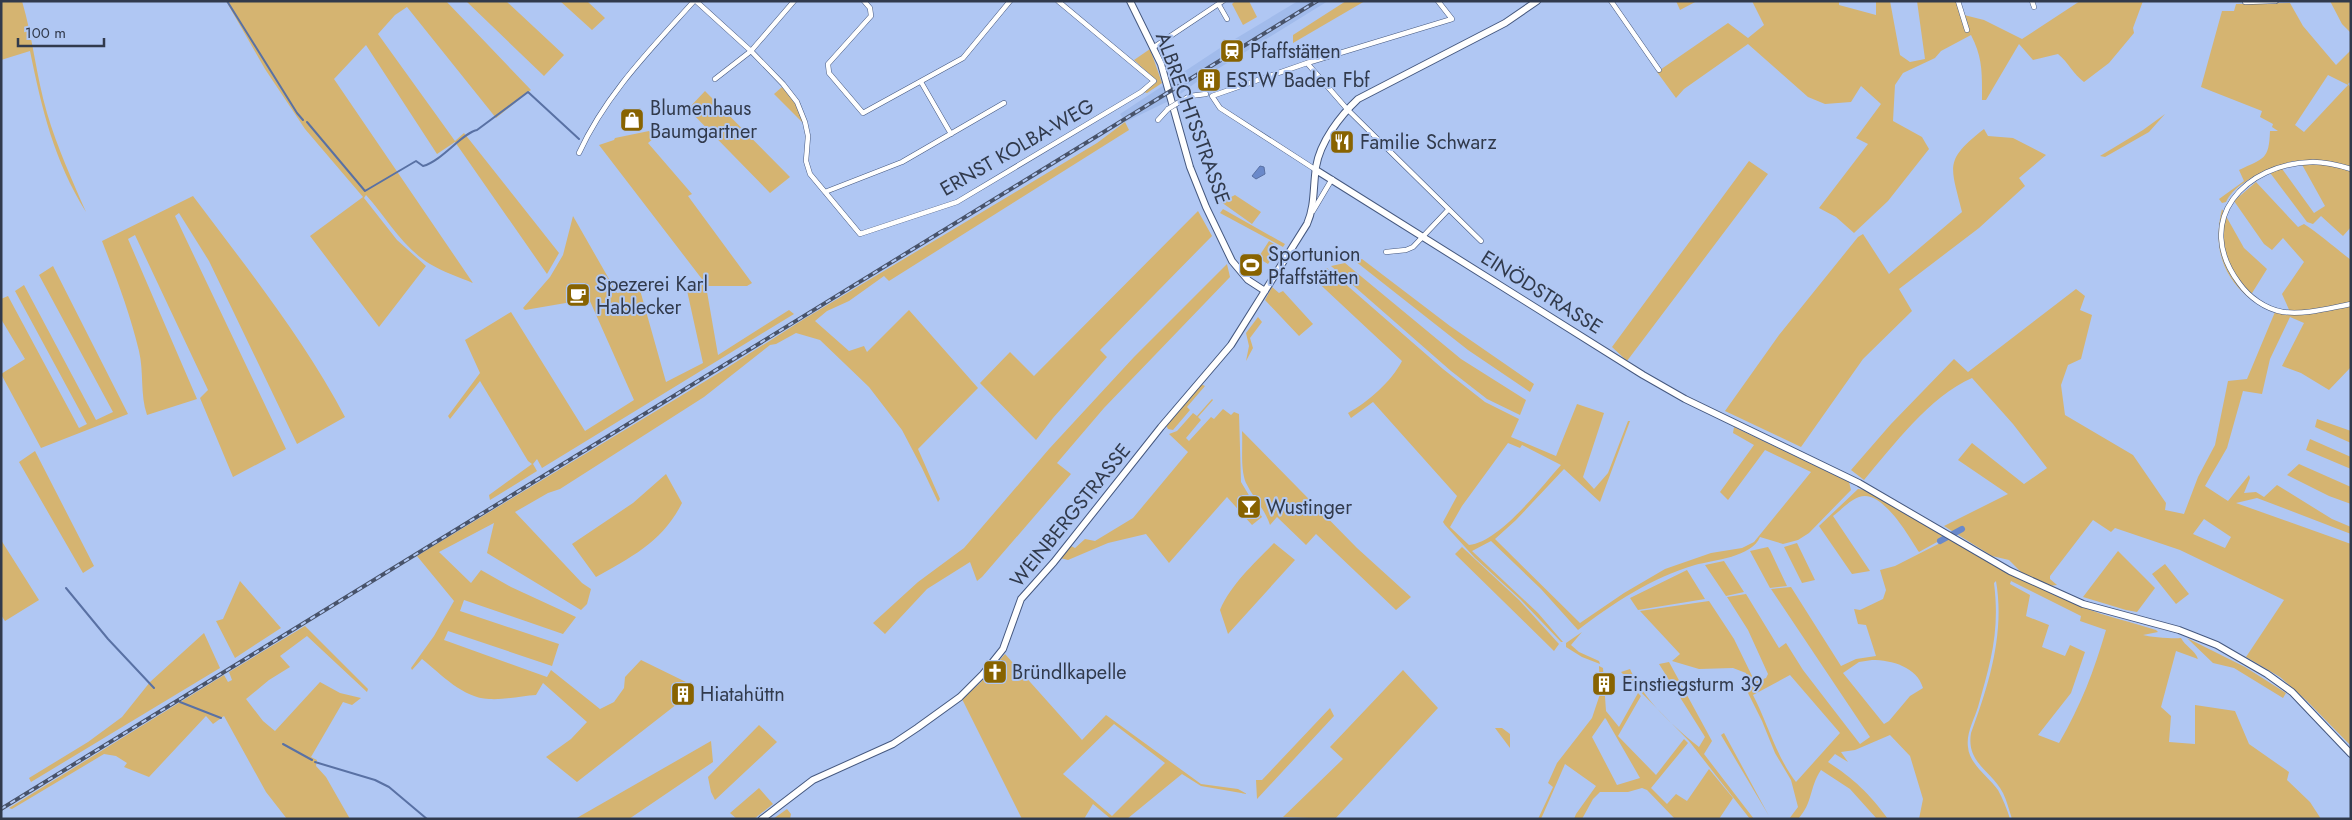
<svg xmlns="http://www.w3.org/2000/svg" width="2352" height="820" font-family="Jost,sans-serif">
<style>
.built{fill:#a1bbeb}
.green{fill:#d5b471;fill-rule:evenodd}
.water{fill:#6a89ca;stroke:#5971a4}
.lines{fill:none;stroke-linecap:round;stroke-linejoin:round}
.stream{stroke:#5971a4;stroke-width:2}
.canal{stroke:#6a89ca;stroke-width:6}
.street-casing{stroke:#45587f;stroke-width:5.5}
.secondary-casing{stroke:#45587f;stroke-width:8}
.street{stroke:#fff;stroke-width:4.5}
.secondary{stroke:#fff;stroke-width:6}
.rail-casing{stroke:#48536a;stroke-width:4}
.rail{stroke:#b0c7f3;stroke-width:2;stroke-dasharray:5.5;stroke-linecap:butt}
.street-bridge-casing{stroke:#45587f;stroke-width:5.5;stroke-linecap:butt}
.street-bridge{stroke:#fff;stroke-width:4.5}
.labels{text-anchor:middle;stroke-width:4;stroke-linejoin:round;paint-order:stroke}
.poi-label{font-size:20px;fill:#313a4c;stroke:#b0c7f3;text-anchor:start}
.street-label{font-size:20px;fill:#313a4c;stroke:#b0c7f3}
</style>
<rect width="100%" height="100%" fill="#b0c7f3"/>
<path class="built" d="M1298 1H1328L1198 81 1175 98 1125 122 1120 114 1220 48Z"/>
<path class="green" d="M1 1H22C33 38 36 76 47 113 57 147 72 180 86 212 54 160 42 110 30 51L1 60Z
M226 1H446L531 90 496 118 407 7 395 15 378 34 455 141 464 133 559 253 547 274 455 142 437 154 366 45 334 79 473 283C459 277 443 272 430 264 403 248 386 217 366 195L364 198 397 240 426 266 379 327 310 236 363 197 305 129 265 69Z
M466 1H506L564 55 544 76Z
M560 1H587L605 18 592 30Z
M1235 1H1249L1257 17 1243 25 1232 4Z
M1346 1H1365L1293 43V35Z
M1676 1H1697L1680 10Z
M1752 1H1839V5L1876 15V1H1890L1900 55 1910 62 1925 59 1917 1H1956L1960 14 1984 20 2022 39 2080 1H2143L2133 28 2134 33 2109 63 2084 82C2073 74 2069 63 2058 54L2033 60 2019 44 1986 100H1982C1982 74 1983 58 1971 35L1941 51 1935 58 1903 73 1895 85 1893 121 1922 137 1929 149 1888 201 1854 233 1836 217 1819 208 1868 144 1856 138 1881 104 1861 86 1851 102 1825 104 1808 97 1748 44 1684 89 1676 98 1657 72 1728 23 1748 38 1764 25Z
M2330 1H2351V33L2342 24Z
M2290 3 2303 26 2336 65 2351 50V81L2348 84 2351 88V227L2343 236 2321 216 2313 224 2307 222 2268 170C2253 176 2233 187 2226 202L2222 203 2219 199 2244 181 2239 170C2264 158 2269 160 2270 131H2278L2272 127 2273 124 2260 117 2262 111 2201 87 2222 11H2234L2236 4ZM2328 75 2348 85 2304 132 2295 125ZM2293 161H2300L2325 206 2314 213 2280 166Z
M1150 49 1162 83 1147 93 1144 92 1157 81 1134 60Z
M782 87 795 103 803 123 774 94Z
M705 91 790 177 770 193 688 109Z
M2165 114 2149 132 2105 157 2100 156 2143 130Z
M1125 122 1129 130 889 281 884 276 849 301 827 311 815 321 849 351 864 346 867 352 909 310 978 388 918 449 940 499 938 502 922 468 902 430 869 387 820 340 796 333 776 344 770 345 704 397 560 489 548 493 515 512 582 583 591 589 587 604 581 610 487 553 494 523 439 552 471 583 481 570 511 587 576 617 563 634 464 600 460 611 559 644 552 666 448 631 444 640 547 677 551 670 600 709 614 702 624 688 625 677 641 660 688 683 686 697 577 782 546 757 571 739 587 722 543 683 536 695C521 696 504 700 489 699 463 698 442 675 422 659L412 670 411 668 434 636 454 601 417 556 722 371 804 319 1097 143Z
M1984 129 1988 136 2013 138 2046 155 2019 178 2025 186 1979 228 1899 289 1912 311 1863 359 1801 447 1725 411 1779 335 1858 237 1863 234 1889 274 1962 212C1951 166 1943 161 1984 129Z
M649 131 655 137 648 143 692 194 688 196 752 283 747 286H706L718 355 789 310 794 314 542 468 537 459 533 464 537 471 490 500 489 495 532 464 528 461 480 381 450 419 448 416 480 373 465 340 511 312 585 431 634 400 589 299 525 310 523 308 550 277 563 255 573 216 617 293 640 290 666 382 703 363 686 286 705 283 599 145 614 140 615 138Z
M1749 161 1768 174 1627 361 1612 347Z
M2256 182 2298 227 2304 224C2320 234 2335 248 2351 260V367L2329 390 2301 373 2282 366 2304 323 2290 317 2270 359 2262 394 2243 391 2227 448 2205 486 2228 501 2249 475 2250 478 2244 493 2256 492 2264 497 2277 485 2332 519 2351 527V534L2257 498 2236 503 2351 544V746L2307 701 2280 677 2246 657 2284 600 2180 550 2115 528 2111 532 2093 520 2050 576V579L2057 585 2049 586 2024 575 2009 560 1992 556 1944 526 2008 494 1958 460 1972 443 2024 484 2047 468 2013 424 1972 378C1930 396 1893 446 1864 480L1851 470 1891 424 1954 359 1968 372 2076 289 2085 296 2080 310 2092 315 2081 359 2068 365 2061 385 2065 415 2133 455 2166 503 2165 510 2184 514 2198 477 2215 445 2228 381 2247 379 2275 312 2291 314 2282 294 2304 262 2283 238 2272 250 2264 244 2234 201ZM2204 519 2231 537 2225 548 2193 534Z
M1235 195 1261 212 1252 224 1221 202Z
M193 196C247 268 303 338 345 417L297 444 209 261 179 213 175 216 286 449 233 477 200 398 208 390 135 235 128 239 197 399 147 415C140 395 144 372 139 351 130 313 116 277 102 241Z
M1223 209 1285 244 1283 247 1220 213Z
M2222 209 2244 248 2267 269 2249 298C2221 274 2213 245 2222 209Z
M1198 211 1212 236 1100 350 1107 357 1053 418 1036 440 980 383 1010 352 1034 376Z
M1269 241 1279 247 1268 264 1258 258Z
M1362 259 1450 326 1534 384 1530 392 1468 350 1355 261Z
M1345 263 1461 359 1526 400 1520 415 1487 399 1451 371 1331 266Z
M1227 264 1230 277 1104 408 1057 463 1071 474 982 577 977 581 970 562 927 589 885 634 873 623 918 582 964 548 1049 449 1134 357Z
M53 266 128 414 41 448 1 374 25 359 1 319V299L8 296 79 428 87 424 15 291 24 285 96 420 113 412 39 275Z
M1327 268 1443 369 1485 402 1519 419 1511 437 1556 456 1577 404 1604 413 1583 477 1594 489 1608 473 1628 421H1630L1600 502 1564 469 1516 520 1495 539 1580 623 1624 593 1665 569 1711 553 1742 548 1754 542 1811 472 1765 450 1728 500 1720 492 1754 445 1733 433 1734 427 1849 482 1851 490 1809 533 1798 540 1783 544 1760 537C1752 557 1714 560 1695 565 1653 577 1613 603 1578 630L1541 589 1491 541 1472 551 1538 613 1563 642H1561L1520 599 1475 558 1445 525 1443 522 1457 496 1373 402 1351 418 1348 413C1368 402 1391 382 1402 361L1310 275ZM1508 443 1520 448 1522 445 1561 465C1541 487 1500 542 1469 545L1450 527 1462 506Z
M1272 287 1279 293 1283 291 1313 324 1299 336 1265 300Z
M1258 317 1262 322 1250 338 1253 348 1246 361 1249 346 1246 333Z
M1201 384 1205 386 1187 407 1190 410 1173 430 1168 429 1166 425Z
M1212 399 1213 400 1198 417 1201 420 1186 438 1189 441 1211 417 1214 419 1223 409 1231 415 1234 412 1239 414 1241 482 1262 517 1252 525 1227 497 1169 563 1146 534 1108 543 1068 560 1060 558 1071 546 1075 548 1085 539 1095 541 1133 518 1188 452 1169 434 1177 431 1193 413 1197 416Z
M2317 419 2351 431V443L2315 427Z
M1242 431 1357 548 1411 597 1396 610 1316 534 1306 545 1277 517 1270 525C1265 509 1253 498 1246 483 1240 468 1243 447 1242 431Z
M2310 439 2351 457V469L2306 450Z
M35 451 94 566 83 573 19 462Z
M2299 464 2351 487V504L2329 496 2287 475Z
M666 474 682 503C663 541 632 557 596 577L572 544 633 503Z
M1858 489 1865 490 1946 537 1919 552C1909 537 1882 488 1859 497 1850 500 1841 510 1833 516L1870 571 1852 574 1819 526Z
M1952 537C1994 565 2036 589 2083 607 2106 617 2132 622 2156 630L2158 632 2143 635C2149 637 2175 639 2181 638 2185 646 2195 650 2198 659L2176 651 2161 707 2171 716 2169 742 2195 744V705L2235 711 2249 744 2289 772 2287 780 2310 802 2321 819H2012C2009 810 2007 801 2003 793 1991 770 1966 763 1971 733 1989 685 2005 633 1996 581L1994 583C2000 631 1991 661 1978 707 1974 720 1966 733 1968 747 1969 764 1989 777 1998 790 2003 799 2007 809 2010 819H1919L1923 799 1910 756 1890 735 1855 750 1841 752 1848 762 1835 754 1828 762C1854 779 1869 793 1888 819H1877L1850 789 1821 770C1809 788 1813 803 1798 819H1789L1798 807 1791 780 1775 753 1762 721 1745 687 1750 684 1746 673 1733 668 1699 669 1672 661 1680 654 1640 611 1709 601 1734 639 1755 682 1766 678 1768 674 1748 630 1727 597 1746 594 1779 648 1786 643 1803 670 1860 744 1870 737 1771 589 1791 587 1841 666 1856 659 1876 656 1866 625 1858 624 1854 609 1860 610 1883 599 1886 590 1880 570 1895 566ZM2011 581 2081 616 2080 621 2106 630C2094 671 2081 705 2059 743L2038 735 2071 693 2085 652 2070 645 2065 656 2042 647 2049 625 2026 616 2030 595 2010 584ZM1872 660C1892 660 1917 667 1923 688L1910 696 1889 721 1884 724 1843 673 1859 662ZM1790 675 1840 733 1796 782C1776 756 1768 724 1753 695Z
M1 540 39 600 5 621 1 615Z
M1274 543 1295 560 1228 634 1220 610C1231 584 1255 563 1274 543Z
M1797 543 1815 580 1802 583 1784 547Z
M1462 547 1519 600 1559 644 1554 651 1455 554Z
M1768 547 1770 550 1787 586 1770 588 1750 551Z
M2118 551 2155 588 2137 612 2126 610 2083 597Z
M1724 561 1744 592 1726 596 1705 565Z
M2165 564 2189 594 2176 604 2152 574Z
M1687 570 1705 599 1638 610 1630 598Z
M240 581 281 628 235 658 216 621 223 619Z
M305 626 368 689 367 692 307 636 280 656 290 667 269 680 246 699 263 721 275 731 320 682 340 693 361 698 352 705 343 702 311 757 317 760 316 766 326 777 350 819H287L266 792 224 716 213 724 206 716 149 777 124 767 127 763 116 756 104 754 12 809 9 808 224 675 228 682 232 680 229 672Z
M1582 632 1571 645 1579 652 1599 661 1600 664 1582 657 1566 647V643Z
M204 633 220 668 31 782 29 778 88 742 122 717 150 682Z
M2187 638 2245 667 2286 693 2283 698 2234 668 2213 663Z
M1005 654 1082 740 1106 715 1201 784 1238 789 1247 794 1201 786 1182 774 1127 819H1111L1093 804 1084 819H1022L962 699 980 683ZM1114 724 1165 763 1112 816 1063 774Z
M1669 662 1712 741 1704 754 1754 819H1750L1689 741 1621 672 1630 669C1644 700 1673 726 1699 747L1705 737 1659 664Z
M1599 666 1603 668 1606 711 1619 727 1638 693 1641 696 1618 736 1656 775 1684 739 1688 743 1651 788 1667 804 1676 794 1687 801 1709 769 1733 798 1719 819H1675L1647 790 1642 788 1628 792H1600L1593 799 1582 819H1574L1576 814 1596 786 1565 764 1541 819H1538L1553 787 1548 783 1557 763 1592 718 1600 694ZM1605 718 1606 719 1640 778 1617 785 1592 737Z
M1403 670 1438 708 1335 819 1283 817 1343 759 1330 747Z
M1330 708 1334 716 1257 799 1256 780H1262Z
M759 725 777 742 715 800 711 792 708 777Z
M1495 728H1502L1510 734V748Z
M1724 733 1769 816 1721 735Z
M711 741 713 762 629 819H575Z
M759 788 773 804 754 819H737L730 813Z
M787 809 791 814 790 819H773Z"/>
<path class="water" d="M1260 166 1264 167 1265 174 1256 179 1252 176Z"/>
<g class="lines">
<path class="stream" d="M227 1 297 113 303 120
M307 122 365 191 416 161 423 166C442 161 462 133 477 130L528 92 579 139
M66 588 108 639 154 688
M180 702 221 718
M283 744 312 760
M315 762 375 780 389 787 427 819"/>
<path class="canal" d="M1940 541 1962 529"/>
<defs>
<path id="street" d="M696 1 751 51 783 84 797 102 805 122 808 136 806 161 810 174 860 234 957 202 1141 92 1154 81 1058 1
M864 1 870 8 871 16 828 64 829 73 863 113 963 58 1010 1
M1611 1 1659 70
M1958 1 1967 30
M2032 1 2034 7
M2245 2 2276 1
M1219 5 1227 19
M1154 47 1223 1
M1307 63 1347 109 1481 241
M715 79 751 51 794 1
M921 82 951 134
M1176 104 1190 96 1206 94
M1158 120 1168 109
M579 153C606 94 651 49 694 1
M2351 169C2338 165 2326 162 2313 162 2245 163 2192 220 2239 283 2249 297 2265 309 2283 312 2305 315 2329 308 2351 304
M1316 170 1220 108 1212 96 1307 63 1452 19 1438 1
M825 192 902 162 1004 103
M1313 211 1332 179
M1386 252 1406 250 1413 247 1448 210"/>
<path id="secondary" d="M1130 1 1161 64 1190 167 1206 207 1232 261 1248 280 1265 291
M1316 170 1643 375 1685 399 1859 483 2010 571 2083 604 2179 630 2217 645 2267 674 2292 692 2351 754
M762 819 813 780 893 744 917 728 960 697 983 674 1003 649 1021 599 1054 562 1161 427 1231 345 1307 224C1315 206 1313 187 1316 167 1320 142 1340 116 1358 99L1505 23 1537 1"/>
</defs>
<use href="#street" class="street-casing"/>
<use href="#secondary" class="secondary-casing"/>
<use href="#street" class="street"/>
<use href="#secondary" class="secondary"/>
<defs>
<path id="rail" d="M1 809 1317 1"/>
</defs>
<use href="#rail" class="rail-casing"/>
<use href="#rail" class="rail"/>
<defs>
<path id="street-bridge" d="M1168 109 1176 104"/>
</defs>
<use href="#street-bridge" class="street-bridge-casing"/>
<use href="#street-bridge" class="street-bridge"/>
</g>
<defs>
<symbol id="station-square" viewBox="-11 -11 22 22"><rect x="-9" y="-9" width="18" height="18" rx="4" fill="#886300" stroke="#b0c7f3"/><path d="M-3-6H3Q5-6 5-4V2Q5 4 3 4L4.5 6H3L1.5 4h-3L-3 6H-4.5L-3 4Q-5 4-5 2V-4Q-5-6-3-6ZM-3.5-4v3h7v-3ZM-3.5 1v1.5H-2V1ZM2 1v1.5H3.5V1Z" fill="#fff"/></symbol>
<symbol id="building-square" viewBox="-11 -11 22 22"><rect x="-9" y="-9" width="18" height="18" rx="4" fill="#886300" stroke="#b0c7f3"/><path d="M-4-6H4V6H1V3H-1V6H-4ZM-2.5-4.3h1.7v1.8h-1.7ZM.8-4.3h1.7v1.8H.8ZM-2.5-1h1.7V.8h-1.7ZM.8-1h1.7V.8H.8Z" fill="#fff"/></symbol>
<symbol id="shop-square" viewBox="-11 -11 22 22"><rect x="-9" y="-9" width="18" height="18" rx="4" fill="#886300" stroke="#b0c7f3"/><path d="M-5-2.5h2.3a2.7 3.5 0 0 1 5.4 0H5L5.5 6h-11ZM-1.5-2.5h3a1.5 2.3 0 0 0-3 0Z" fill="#fff"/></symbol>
<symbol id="restaurant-square" viewBox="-11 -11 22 22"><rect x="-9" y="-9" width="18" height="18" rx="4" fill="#886300" stroke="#b0c7f3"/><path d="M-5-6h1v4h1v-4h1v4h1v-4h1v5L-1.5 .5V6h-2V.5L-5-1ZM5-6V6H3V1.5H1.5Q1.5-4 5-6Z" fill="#fff"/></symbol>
<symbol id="stadium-square" viewBox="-11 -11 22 22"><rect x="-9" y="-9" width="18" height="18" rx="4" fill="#886300" stroke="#b0c7f3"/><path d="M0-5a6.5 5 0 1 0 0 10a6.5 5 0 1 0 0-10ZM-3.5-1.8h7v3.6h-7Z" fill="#fff"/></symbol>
<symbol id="cafe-square" viewBox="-11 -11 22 22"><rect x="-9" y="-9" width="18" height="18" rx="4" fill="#886300" stroke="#b0c7f3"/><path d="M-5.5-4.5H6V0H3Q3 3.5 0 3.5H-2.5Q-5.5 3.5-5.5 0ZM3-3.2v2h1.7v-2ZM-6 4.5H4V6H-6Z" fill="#fff"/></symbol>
<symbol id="bar-square" viewBox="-11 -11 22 22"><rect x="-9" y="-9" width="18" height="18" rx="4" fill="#886300" stroke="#b0c7f3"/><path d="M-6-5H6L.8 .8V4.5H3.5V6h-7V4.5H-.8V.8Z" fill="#fff"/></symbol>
<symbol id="church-square" viewBox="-11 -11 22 22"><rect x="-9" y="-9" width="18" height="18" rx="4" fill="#886300" stroke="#b0c7f3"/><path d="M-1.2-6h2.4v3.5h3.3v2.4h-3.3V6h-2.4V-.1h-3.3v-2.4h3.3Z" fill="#fff"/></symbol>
</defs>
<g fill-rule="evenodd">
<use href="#station-square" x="1218" y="37" width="28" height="28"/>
<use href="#building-square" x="1195" y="66" width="28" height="28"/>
<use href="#shop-square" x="618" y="106" width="28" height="28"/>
<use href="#restaurant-square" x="1328" y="128" width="28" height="28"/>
<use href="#stadium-square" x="1237" y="251" width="28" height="28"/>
<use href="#cafe-square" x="564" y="281" width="28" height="28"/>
<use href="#bar-square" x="1235" y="493" width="28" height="28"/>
<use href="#church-square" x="981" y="658" width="28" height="28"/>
<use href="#building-square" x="1590" y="670" width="28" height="28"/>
<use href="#building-square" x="669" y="680" width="28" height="28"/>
</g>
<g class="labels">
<g class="poi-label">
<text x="1250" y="58">Pfaffstätten</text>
<text x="1226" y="87">ESTW Baden Fbf</text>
<text x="650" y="115">Blumenhaus<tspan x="650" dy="23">Baumgartner</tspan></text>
<text x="1360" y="149">Familie Schwarz</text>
<text x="1268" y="261">Sportunion<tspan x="1268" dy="23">Pfaffstätten</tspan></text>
<text x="596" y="291">Spezerei Karl<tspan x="596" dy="23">Hablecker</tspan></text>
<text x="1266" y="514">Wustinger</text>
<text x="1012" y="679">Bründlkapelle</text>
<text x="1622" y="691">Einstiegsturm 39</text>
<text x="700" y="701">Hiatahüttn</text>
</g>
<g class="street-label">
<text transform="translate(1193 118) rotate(70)" y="7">ALBRECHTSSTRASSE</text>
<text transform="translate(1017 147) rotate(-30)" y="7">ERNST KOLBA-WEG</text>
<text transform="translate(1542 292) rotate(32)" y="7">EINÖDSTRASSE</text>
<text transform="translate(1070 515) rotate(-51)" y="7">WEINBERGSTRASSE</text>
</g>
</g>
<rect width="2352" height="820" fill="none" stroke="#313a4c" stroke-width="5"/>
<path d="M18 38v8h86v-8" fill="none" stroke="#313a4c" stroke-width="2.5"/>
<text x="25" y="38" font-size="15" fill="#313a4c" stroke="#b0c7f3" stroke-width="4" paint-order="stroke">100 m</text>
</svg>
